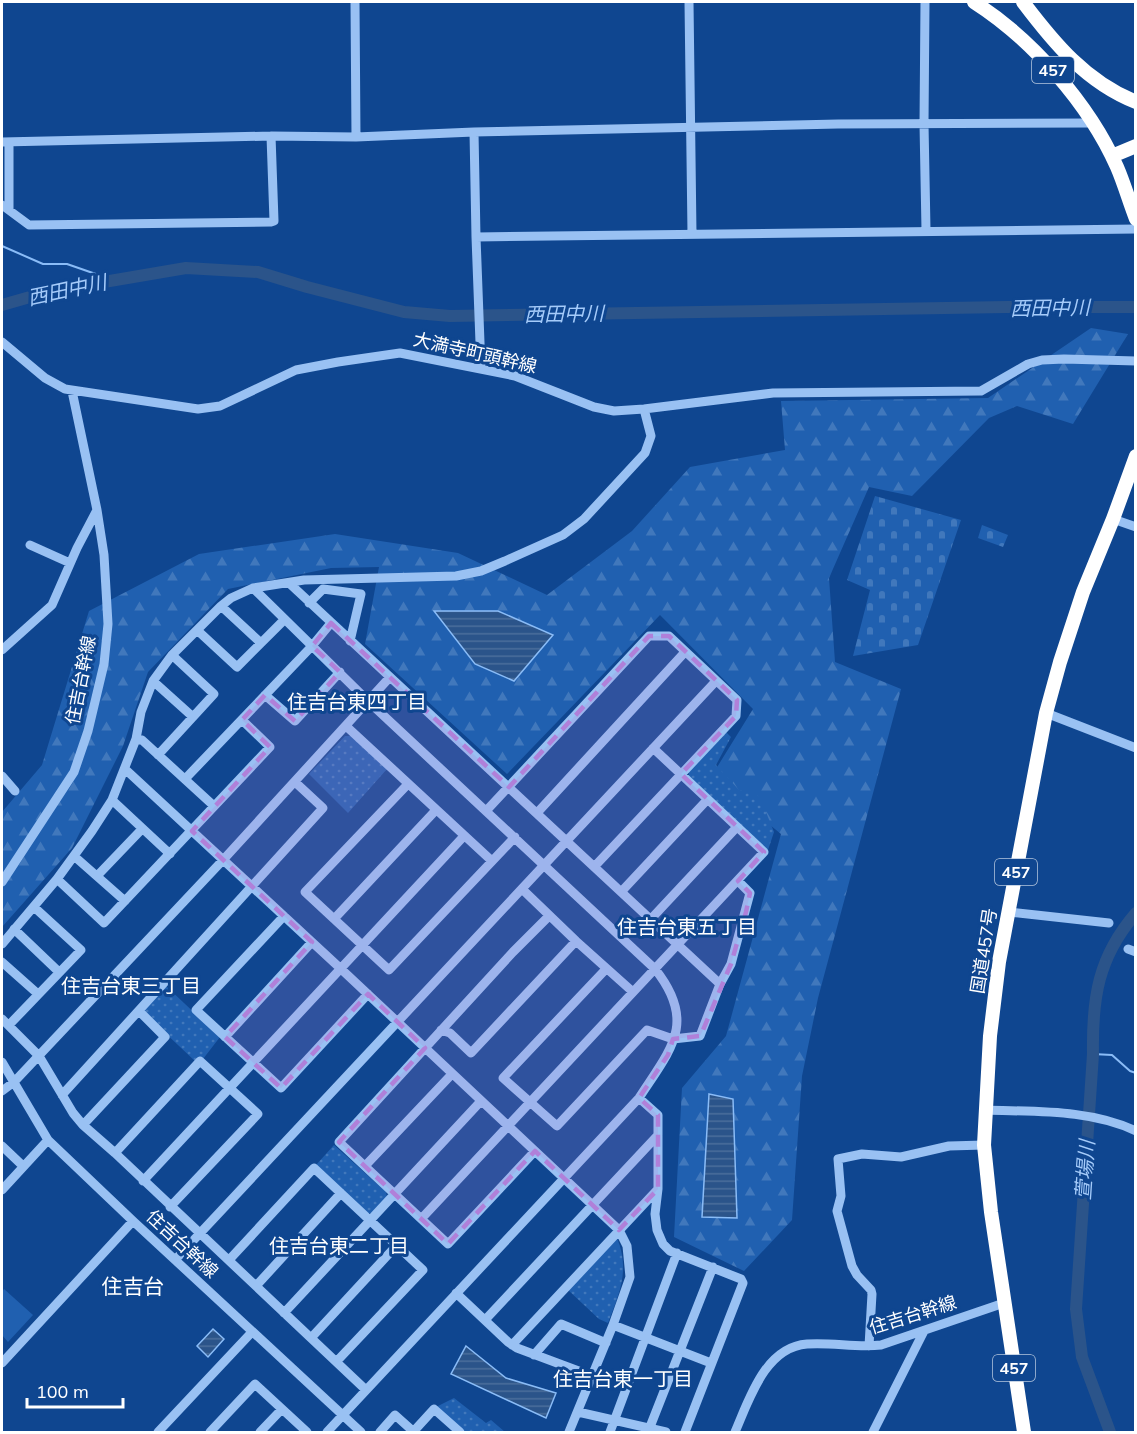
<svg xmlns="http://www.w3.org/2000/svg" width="1137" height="1434" font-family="Mulish,'Noto Sans JP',sans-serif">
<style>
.forest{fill:url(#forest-firs)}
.cemetery{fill:url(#cemetery-stones)}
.park{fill:url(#park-dots)}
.pitch{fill:#2060b0}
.water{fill:url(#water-rules);stroke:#8abcf7;stroke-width:1.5}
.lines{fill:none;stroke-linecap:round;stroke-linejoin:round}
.stream{stroke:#8abcf7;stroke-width:2}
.river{stroke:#2b548a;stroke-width:12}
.minor{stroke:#99c1f3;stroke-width:9}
.highway{stroke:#fff;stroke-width:14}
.marked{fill:#b080d9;fill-opacity:0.2;stroke:#b080d9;stroke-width:4.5;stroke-dasharray:12 8;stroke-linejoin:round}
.labels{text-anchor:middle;stroke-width:6;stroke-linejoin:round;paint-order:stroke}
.shield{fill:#0f4690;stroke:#b7c8de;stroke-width:1.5}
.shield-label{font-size:16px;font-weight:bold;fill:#fff}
.street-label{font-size:18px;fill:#fff;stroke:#0f4690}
.water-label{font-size:20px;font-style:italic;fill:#a5cbfa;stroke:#0f4690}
.neighbourhood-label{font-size:20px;fill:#fff;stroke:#0f4690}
.quarter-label{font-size:21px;fill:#fff;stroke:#0f4690}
</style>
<defs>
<pattern id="forest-firs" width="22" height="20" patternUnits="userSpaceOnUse" patternTransform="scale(1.5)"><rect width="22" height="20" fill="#2060b0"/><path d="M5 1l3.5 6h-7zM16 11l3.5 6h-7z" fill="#4178bc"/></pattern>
<pattern id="cemetery-stones" width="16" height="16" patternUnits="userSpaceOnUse" patternTransform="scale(1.5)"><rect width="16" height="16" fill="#2060b0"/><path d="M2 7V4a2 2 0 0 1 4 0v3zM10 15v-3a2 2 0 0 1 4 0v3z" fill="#4178bc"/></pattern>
<pattern id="park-dots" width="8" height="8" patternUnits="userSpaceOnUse" patternTransform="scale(1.5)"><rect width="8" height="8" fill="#2060b0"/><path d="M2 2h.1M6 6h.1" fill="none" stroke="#4178bc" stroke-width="1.8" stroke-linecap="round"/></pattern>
<pattern id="water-rules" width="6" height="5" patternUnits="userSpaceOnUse" patternTransform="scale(1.5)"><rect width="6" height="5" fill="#2b548a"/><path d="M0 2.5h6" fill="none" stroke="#4b6e9c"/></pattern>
</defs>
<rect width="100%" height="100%" fill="#0f4690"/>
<path class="forest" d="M1091 328 1128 334 1073 424 1017 406 989 418 912 496 869 487 829 578 835 662 901 689 818 998 802 1076 792 1220 744 1271 674 1237 682 1088 726 1036 781 834 711 777 753 709 660 615 507 774 365 644 379 567 331 568 228 589 148 672 123 746 72 848 2 927V812L42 765 89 611 199 554 335 534 458 553 547 595 632 531 690 467 785 450 781 401 988 398Z"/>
<path class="cemetery" d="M875 496 961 520 918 645 853 656 870 590 847 580Z
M982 525 1008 535 1003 547 978 538Z"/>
<path class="park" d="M726 732 731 737 716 765 739 790 755 792 762 802 774 832 767 853 689 779V771Z
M345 736H352L387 769 348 813 309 774Z
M166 986 220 1037 203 1059 196 1062 144 1013V1009Z
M334 1145 386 1192 387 1197 373 1213H368L316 1165Z
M617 1238C630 1270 620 1292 608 1323L599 1319 568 1290Z
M454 1398 486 1423 491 1420 505 1432H464L436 1407Z"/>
<path class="pitch" d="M4 1289 33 1315 8 1342 2 1335V1292Z"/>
<path class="water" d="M434 611H498L553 635 514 681 475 664Z
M709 1094 733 1099 737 1218 702 1217Z
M213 1329 224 1339 208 1357 197 1346Z
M466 1346 506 1378 556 1393 546 1418 451 1374Z"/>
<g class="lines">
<path class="stream" d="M2 246 43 264H67L113 280
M1093 1054 1112 1055 1130 1071 1136 1073"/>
<path class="river" d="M2 305 51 291 186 268 258 272 307 287 404 312 450 316 1007 307H1136
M1110 1432 1082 1357 1076 1309 1093 1054C1092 998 1098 957 1136 913"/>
<path class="minor" d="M355 2 356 137
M689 2 692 234
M925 2 924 124 926 230
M474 132 476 237 481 369
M2 142 271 136 356 137 474 132 838 124 1091 123
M9 142V210
M2 205 29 225 271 222 274 221 271 136
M476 237 1136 229
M2 342 45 378 65 389 198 409 220 406 296 370 338 362 400 353 515 376 594 407 614 411 644 409 773 393 981 391 1028 364 1042 360 1064 359 1136 361
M1113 519 1136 527
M30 545 70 563
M289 583 720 984
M253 588 369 702 655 969C698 1023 670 1050 639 1098L327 1432
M309 603 323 589 361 594 350 641
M221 606 261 643
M197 630 237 667 284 620
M2 650 52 605 77 548 97 510
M153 681 193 717
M265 695 295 721 340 672
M1046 713 1136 748
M346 726 492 861
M136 739 142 740 214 806
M158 755 214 694 172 655
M125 769 340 968 619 1230 627 1246 630 1277 613 1325 569 1432
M2 776 15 791
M185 779 312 646 331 623
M408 784 305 892 389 970 515 837
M112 800 170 854
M486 811 649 636H669L737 700 736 716 594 867
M537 813 685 652
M74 856 125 901
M97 876 142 829
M57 879 104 923 270 747 242 720
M2 882 74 772 88 731 104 664 108 624 104 555 97 510 72 391
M522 889 576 941 633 992
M621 892 707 800
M1009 912 1109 923
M284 916 196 1010 281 1088 368 994
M334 919 436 810
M650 920 736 828
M14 929 59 972
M2 944 57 879 92 831 112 800 136 739 141 712 153 681 172 655 221 606 231 598 253 588 304 580 456 576 481 571 505 561 563 535 584 519 645 453 651 436 644 409
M1128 949 1136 952
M2 962 38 994
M606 969 503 1078 557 1126 647 1030 673 1039 700 1036 720 984 731 964 750 893 738 881
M2 1019 39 1056 73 1113 83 1125 115 1153 366 1390
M9 1025 81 950 34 907
M441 1030 450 1033 471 1053 576 941
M225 1037 312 942
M2 1062 48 1140 133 1221 361 1432
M2 1091 14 1082 223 860 390 677
M62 1095 323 808 295 782
M639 1098 658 1115V1189L655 1214 657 1230 663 1244 670 1251 741 1279 743 1283 685 1432
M985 1110C1035 1112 1090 1109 1136 1131
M83 1125 165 1037 139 1011
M2 1146 23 1166
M535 1151 448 1244 339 1142 513 952 549 916
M115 1153 200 1061 258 1114 170 1207
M365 1166 452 1074
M143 1181 464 836
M2 1190 48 1140
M422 1218 764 852 653 748
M175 1260 716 681
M229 1260 314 1168 423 1270 337 1361
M256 1286 341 1193
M456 1293 508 1342 517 1348 592 1376
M284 1313 481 1101
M485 1320 658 1135
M613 1325 711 1363
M311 1338 397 1245
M512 1345 658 1189
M869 1346 872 1294 871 1290 857 1275 852 1266 837 1211 841 1196 838 1159 862 1154 901 1157 949 1146 984 1145
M534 1355 561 1324 606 1343
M2 1363 133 1221
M578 1412 666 1432
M158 1432 252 1332
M210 1432 255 1384 307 1432
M260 1432 282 1409
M380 1432 395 1415 414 1432
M413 1432 434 1409 460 1432
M610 1432 677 1253
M648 1432 713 1267
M735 1432C749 1400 765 1347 807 1344 832 1342 857 1348 881 1345L1004 1303
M873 1432 924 1331"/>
<path class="highway" d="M974 2C1032 39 1089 104 1117 167 1124 183 1129 201 1136 219
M1023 2C1054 43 1086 82 1136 102
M1112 156 1136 146
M1024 1432 991 1212 984 1145 990 1036 999 962 1046 713 1060 662 1083 592 1113 519 1136 456"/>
</g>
<path class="marked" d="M331 623 509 787 649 636H669L737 700 736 716 681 774 764 852 738 881 750 893 746 912 731 964 703 1030 700 1036 673 1039 668 1055 639 1098 658 1115V1189L619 1230 535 1151 448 1244 339 1142 425 1048 368 994 281 1088 225 1037 312 942 192 831 270 747 242 720 265 695 295 721 340 672 312 646Z"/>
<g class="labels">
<g class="shield">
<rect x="1032" y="57" width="42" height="26" rx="4.5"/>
<rect x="995" y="859" width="42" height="26" rx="4.5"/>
<rect x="993" y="1355" width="42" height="26" rx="4.5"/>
</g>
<g class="shield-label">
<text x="1053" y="76">457</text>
<text x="1016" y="878">457</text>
<text x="1014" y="1374">457</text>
</g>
<g class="street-label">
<text transform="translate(475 353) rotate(13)" y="6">大満寺町頭幹線</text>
<text transform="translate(81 680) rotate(-79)" y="6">住吉台幹線</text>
<text transform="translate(984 951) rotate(-81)" y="6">国道457号</text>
<text transform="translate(182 1244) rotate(43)" y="6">住吉台幹線</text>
<text transform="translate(913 1315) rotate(-17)" y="6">住吉台幹線</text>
</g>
<g class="water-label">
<text transform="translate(67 290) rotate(-12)" y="7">西田中川</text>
<text transform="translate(1050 308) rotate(-1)" y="7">西田中川</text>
<text transform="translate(564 314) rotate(-1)" y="7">西田中川</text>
<text transform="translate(1085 1170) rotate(-86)" y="7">萱場川</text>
</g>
<g class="neighbourhood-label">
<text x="357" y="709">住吉台東四丁目</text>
<text x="687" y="934">住吉台東五丁目</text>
<text x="131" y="993">住吉台東三丁目</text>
<text x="339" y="1253">住吉台東二丁目</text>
<text x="623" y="1386">住吉台東一丁目</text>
</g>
<g class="quarter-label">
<text x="133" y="1294">住吉台</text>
</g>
</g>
<rect width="1137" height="1434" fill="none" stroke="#ffffff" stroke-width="6"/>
<path d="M27 1398v9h96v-9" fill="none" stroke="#ffffff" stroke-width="3"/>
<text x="36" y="1398" font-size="18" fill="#ffffff" stroke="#0f4690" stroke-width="4.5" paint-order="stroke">100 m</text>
</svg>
